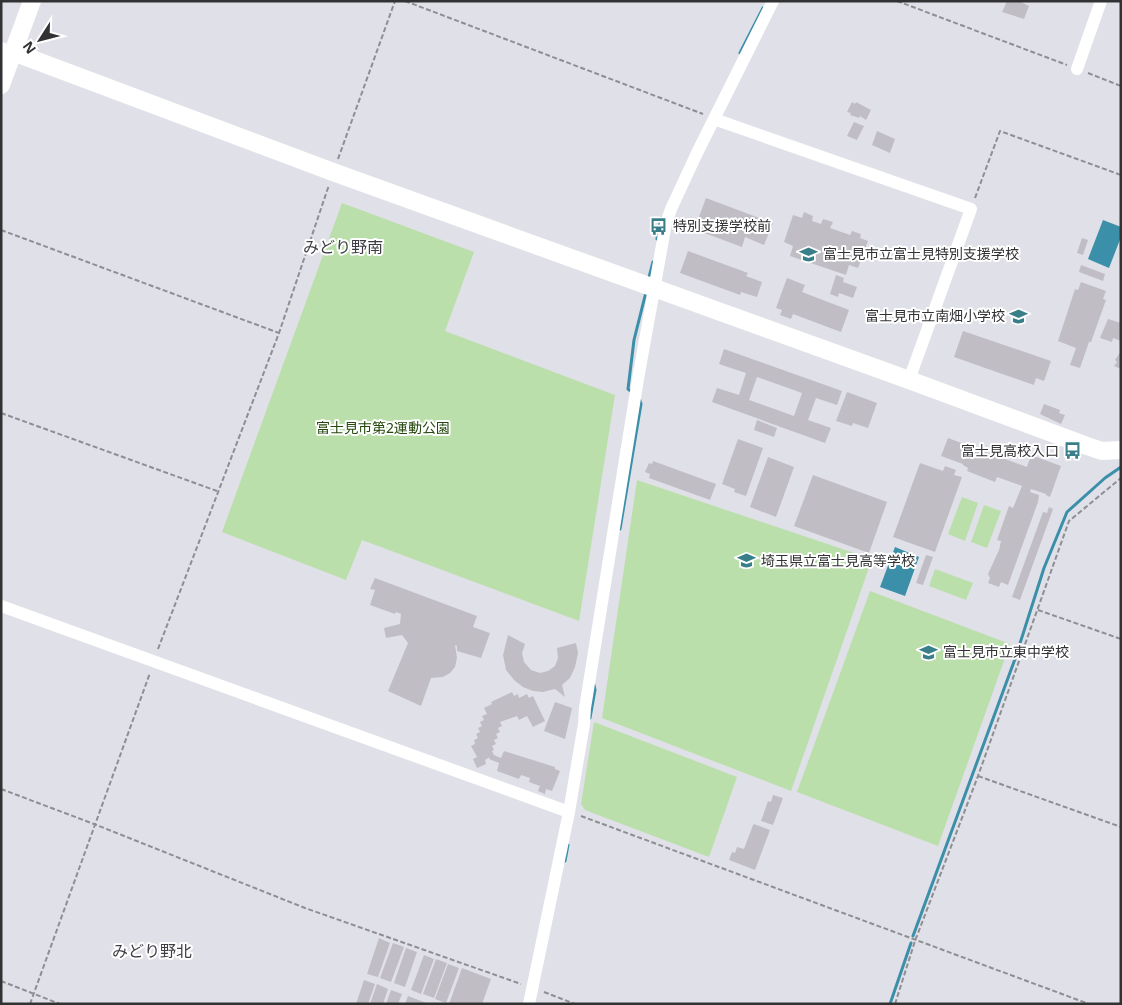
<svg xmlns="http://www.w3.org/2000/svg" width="1122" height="1005" font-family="'Noto Sans','Noto Sans JP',sans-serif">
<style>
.green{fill:#bbdfab}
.water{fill:#3b8fa9}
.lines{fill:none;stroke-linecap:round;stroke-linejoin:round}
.stream{stroke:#3b8fa9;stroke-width:3}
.building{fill:#c1bdc4;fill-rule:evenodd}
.path{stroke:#8e8e93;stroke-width:2;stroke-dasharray:5 2.5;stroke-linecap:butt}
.street{stroke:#fff;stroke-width:12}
.secondary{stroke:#fff;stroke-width:18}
.labels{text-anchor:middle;stroke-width:4;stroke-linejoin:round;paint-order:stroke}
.poi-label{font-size:14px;fill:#323235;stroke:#fff;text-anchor:start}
.park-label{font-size:14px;fill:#24480d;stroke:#fff}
.quarter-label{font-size:16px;fill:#3d3d43;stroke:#fff}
</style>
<rect width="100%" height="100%" fill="#e0e0e8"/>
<path class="green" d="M342 203 474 252 445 331 615 395 579 621 362 540 346 580 222 532Z
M637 480 872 559 791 791 602 718Z
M962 497 978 503 965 541 948 534Z
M984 505 1001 511 987 548 971 542Z
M935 569 973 583 966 600 929 586Z
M870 591 1010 644 938 846 797 792Z
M594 722 737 777 709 857 585 810 581 804Z"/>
<path class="water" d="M1103 220 1121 227V237L1109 268 1088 259Z
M895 547 919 557 905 596 880 587Z"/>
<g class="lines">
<path class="stream" d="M740 53 763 8
M657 239 661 218
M648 281 653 262
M632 392 628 389 634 340 646 292
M620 529 641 404 639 398
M590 718 595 690 594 685
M565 861 568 845
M913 936 1015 659 1044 568 1067 512 1105 478 1121 467
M890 1004 911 943"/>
</g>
<path class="building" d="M1007 1H1019L1029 6 1024 19 1002 12Z
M852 102 855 104 856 102 871 110 866 120 860 116 859 118 850 115 851 113 847 112Z
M854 122 864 126 857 140 847 136Z
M877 131 895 139 890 153 872 145Z
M706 198 773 223 764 245 745 237 742 247 691 228 694 221 697 222Z
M804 212 813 216 812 221 821 224 823 219 833 222 830 228 850 235 852 231 861 234 860 238 868 241 858 268 849 265 846 275 790 256 793 246 784 242 793 215 802 218Z
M1082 238 1088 240 1083 255 1077 253Z
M688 251 748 273 746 276 762 282 757 297 741 292 740 295 680 273Z
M1081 265 1105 274 1103 281 1079 272Z
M836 275 844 278 843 282 857 287 853 298 839 293 838 297 830 294Z
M787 278 805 285 802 292 849 310 841 332 793 314 791 319 780 315 782 310 776 308Z
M1081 282 1106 291 1103 299 1106 300 1091 342H1089L1080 368 1070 365 1076 348 1058 341 1075 289 1078 290Z
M1108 319 1121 323V341L1113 338 1112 342 1100 338Z
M963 331 1051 361 1044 381 1036 378 1034 385 954 357Z
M724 349 842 391 837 405 816 398 808 420 831 428 825 443 712 402 717 388 739 395 746 373 719 364ZM757 377 802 393 794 416 749 400Z
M1121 351V369L1114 366 1117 362 1115 360Z
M847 392 877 403 868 428 853 423 852 426 836 421Z
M1044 404 1060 410 1059 413 1065 415 1061 424 1040 414Z
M757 420 777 428 774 437 754 430Z
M948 438 1027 467 1031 455 1061 466 1050 497 1046 495V494L1031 489 1030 492 1039 495 1038 502 1008 585 1001 582 999 587 988 583 990 578 988 574 999 550 1001 541 997 540 1009 506 1013 508 1022 486 997 477 995 482 967 471 968 468 963 465V464L941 456Z
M738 439 763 448 746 496 734 492 735 489 722 484Z
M768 457 794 467 776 517 750 507Z
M653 461 716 484 710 500 649 478 650 474 645 472 649 463 652 464Z
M920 463 943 471 945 466 956 470 954 475 962 477 935 552 893 537Z
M813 475 887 502 869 553 794 526Z
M1049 507 1053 509 1020 600 1012 597 1043 512 1047 513Z
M926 555 933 557 923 585 916 583Z
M375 578 477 616 473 627 490 633 481 658 457 651V646L455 645 457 658 455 667 450 673 443 677 431 678 421 706 388 691 408 643 402 635 386 638 384 628 400 624 401 614 396 612 395 614 370 605 375 590 370 589Z
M508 635 525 644 522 653 524 662 531 670 540 673 548 671 555 666 558 658 557 648 576 643 578 653 575 667 570 678 562 685 565 697 555 689 543 692 533 691 523 687 514 680 506 670 503 655Z
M512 692 514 696 518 694 519 698 527 694 529 698 533 696 545 721 533 727 527 716 519 720 517 716 500 722 502 726 498 728 500 732 496 734 498 738 494 740 496 744 492 746 494 750 492 751 494 755 501 758 504 751 555 767V769L560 771 552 791 546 789 545 794 538 791 540 786 529 782 530 778 521 775 519 779 497 771 499 763 489 759 490 757 485 760 486 764 477 768 473 759 477 757 471 746 475 744 474 740 478 738 476 734 480 732 478 728 482 726 480 722 484 720 482 716 487 714 484 708 492 704 491 702Z
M555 702 572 708 565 739 544 731Z
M773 795 783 798 773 825 761 821 768 801 771 802Z
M754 824 770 830 755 870 729 860 732 852 735 853 737 847 744 849 753 825Z
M379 938 390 943 378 977 367 974Z
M393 943 404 947 391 982 380 978Z
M406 948 417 952 405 987 394 983Z
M424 955 434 959 421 994 411 990Z
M436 959 447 963 434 998 423 994Z
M448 964 459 968 446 1003 435 999Z
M462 968 491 979 482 1004H449Z
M364 980 375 984 368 1004H356Z
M377 984 388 989 383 1004H370Z
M391 990 402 994 398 1004H386Z
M408 996 429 1004H405Z"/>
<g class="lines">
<path class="path" d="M405 1 703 114
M897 1 1067 65
M1088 73 1121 86
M338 159 395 1
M975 198 1000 131 1121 175
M1 230 279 333
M1 413 217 491
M1038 610 1121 639
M158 649 279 333 329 185
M978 776 1121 827
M1 789 94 824 305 908 521 984
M581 816 1089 1004
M1 981 60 1004
M544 992 575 1004
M30 1004 150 673
M895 1004 915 941 978 776 1069 521 1121 478"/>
<path class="street" d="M1 48 13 52
M1077 69 1101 1
M714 119 971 209 909 380
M1 606 569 812
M529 1004 569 812 584 724 585 708 638 379 666 223 671 209 697 153 773 1"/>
<path class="secondary" d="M13 52 333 172 909 380 1087 446 1102 451 1121 450
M1 85 32 1"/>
</g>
<defs>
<symbol id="bus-bare" viewBox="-9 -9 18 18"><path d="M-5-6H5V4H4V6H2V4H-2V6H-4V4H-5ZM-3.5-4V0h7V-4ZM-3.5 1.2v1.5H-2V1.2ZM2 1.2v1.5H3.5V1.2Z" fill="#387f89" stroke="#fff" stroke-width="2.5" paint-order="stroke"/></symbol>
<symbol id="school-bare" viewBox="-9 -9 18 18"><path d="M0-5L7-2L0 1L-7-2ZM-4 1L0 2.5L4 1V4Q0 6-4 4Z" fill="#387f89" stroke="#fff" stroke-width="2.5" paint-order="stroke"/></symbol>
</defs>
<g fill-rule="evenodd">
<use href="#bus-bare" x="646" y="214" width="25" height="25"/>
<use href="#school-bare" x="796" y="242" width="25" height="25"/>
<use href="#school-bare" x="1006" y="304" width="25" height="25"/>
<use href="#bus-bare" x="1060" y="438" width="25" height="25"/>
<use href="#school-bare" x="734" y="548" width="25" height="25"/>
<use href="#school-bare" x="916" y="640" width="25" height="25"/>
</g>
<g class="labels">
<g class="poi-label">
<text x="673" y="231">特別支援学校前</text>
<text x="823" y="259">富士見市立富士見特別支援学校</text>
<text x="1005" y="321" text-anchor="end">富士見市立南畑小学校</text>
<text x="1059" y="456" text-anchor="end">富士見高校入口</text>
<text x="761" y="566">埼玉県立富士見高等学校</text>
<text x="943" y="657">富士見市立東中学校</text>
</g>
<g class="park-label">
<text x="383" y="433">富士見市第2運動公園</text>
</g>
<g class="quarter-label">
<text x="343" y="253">みどり野南</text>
<text x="152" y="957">みどり野北</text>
</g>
</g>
<rect width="1122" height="1005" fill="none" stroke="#323235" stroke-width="5"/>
<g transform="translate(40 40) rotate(234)" stroke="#ffffff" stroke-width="4" paint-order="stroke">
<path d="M0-4L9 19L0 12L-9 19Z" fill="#323235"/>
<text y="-8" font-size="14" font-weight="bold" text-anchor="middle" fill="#323235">N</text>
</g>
</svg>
